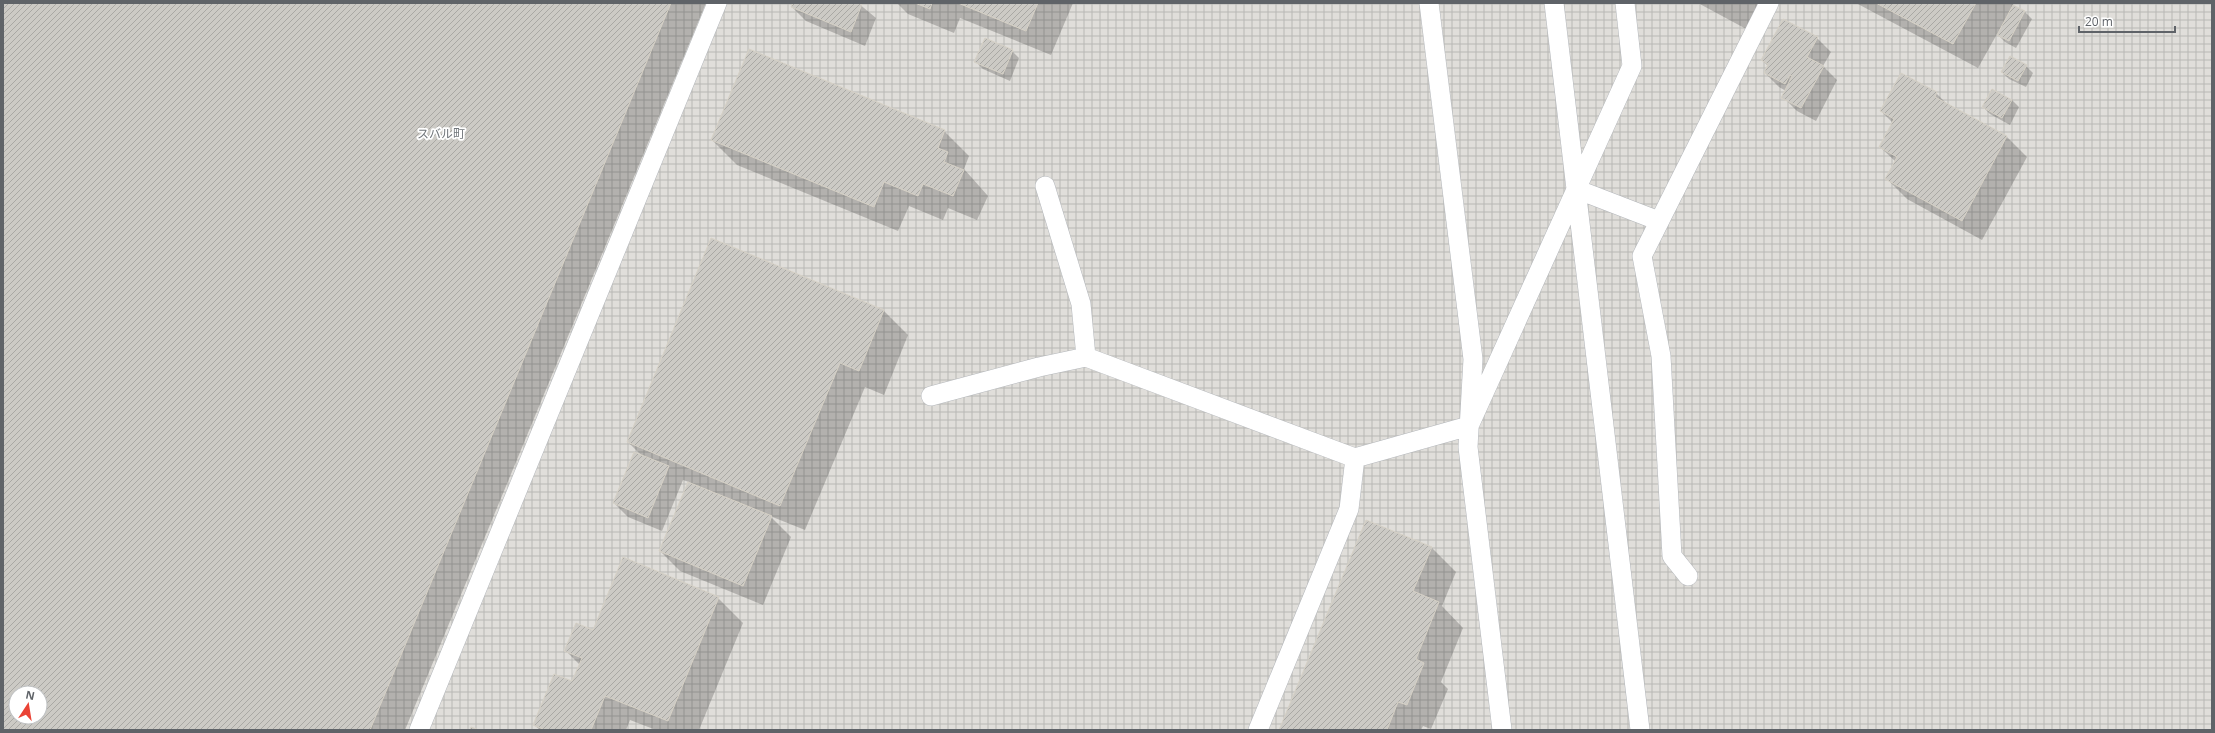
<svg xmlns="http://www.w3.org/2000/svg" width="2215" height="733" font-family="'Open Sans','Noto Sans JP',sans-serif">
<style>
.industrial{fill:url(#industrial-grid);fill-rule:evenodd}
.shadow{fill:#0003;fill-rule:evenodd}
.building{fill:url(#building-hatch);stroke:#d6d1c6;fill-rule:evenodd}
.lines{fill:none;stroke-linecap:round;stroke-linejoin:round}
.service-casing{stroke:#b5b8bc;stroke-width:20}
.service{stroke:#fff;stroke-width:19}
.labels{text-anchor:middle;stroke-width:3.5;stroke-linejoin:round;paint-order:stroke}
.neighbourhood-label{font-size:12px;fill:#70757a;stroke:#fff}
</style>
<defs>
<pattern id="industrial-grid" width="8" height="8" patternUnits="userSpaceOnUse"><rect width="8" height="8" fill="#e0deda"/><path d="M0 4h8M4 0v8" fill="none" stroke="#b9b8b5"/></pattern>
<pattern id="building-hatch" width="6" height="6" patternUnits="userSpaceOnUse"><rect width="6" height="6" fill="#cccac5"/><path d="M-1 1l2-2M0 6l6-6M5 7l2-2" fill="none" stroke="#a9a8a4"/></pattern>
</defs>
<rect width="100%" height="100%" fill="#f1efe8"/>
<path class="industrial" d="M3 3H2212V730H3ZM16 693H40V717H16Z"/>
<path class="shadow" d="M3 3H706L405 730H3ZM16 693H40V717H16Z
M794 3H858L876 18 865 46 806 21 792 7Z
M897 3H1073L1051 55 960 18 954 33 908 14Z
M1698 3H1762L1748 30Z
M1856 3H2014L2013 5 2025 12 2032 19 2016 48 2005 42 1997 34 1978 68Z
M1817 38 1831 52 1823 66 1837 80 1816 121 1797 111 1783 97 1786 91 1779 87 1765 73 1768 66 1762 60Z
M1012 51 1019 58 1010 81 983 69 976 62Z
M2026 66 2033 73 2026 87 2009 79 2002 72Z
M1936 93 1950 107 2007 137 2027 157 1982 240 1907 199 1887 179 1896 162 1880 147 1893 123 1881 111Z
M2012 100 2019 107 2010 125 1990 114 1983 107Z
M944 131 969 156 964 169 988 196 977 220 948 208 943 220 909 206 898 231 737 165 712 140Z
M884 311 908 335 884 395 865 387 805 530 770 516 791 537 763 605 680 571 660 551 689 482 683 480 662 531 628 517 614 503 641 455 628 442Z
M1431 547 1456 572 1442 606 1463 628 1441 682 1448 689 1431 729 1423 726 1421 730H1280Z
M718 598 743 623 699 730H656L630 720 626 730H540L534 725 572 683 580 665 566 651 593 631Z"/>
<path class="building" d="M3 3H671L370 730H3ZM16 693H40V717H16Z
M793 3H861L862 4 851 32 791 7Z
M915 3H932L930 9Z
M958 3H1038L1026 31Z
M1876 3H1976L1953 44Z
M2013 5 2025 11 2009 41 1997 35Z
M1783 19 1818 37 1807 57 1824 66 1801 108 1781 98 1792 76 1790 75 1785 84 1764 73 1768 64 1761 60Z
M985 38 1013 50 1003 74 974 62Z
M749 49 945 130 938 148 948 152 944 162 964 170 953 196 923 184 918 196 884 182 874 207 711 140Z
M2010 56 2027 65 2018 81 2001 72Z
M1901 73 1937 92 1935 97 2007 136 1962 221 1885 179 1897 157 1879 147 1894 119 1880 111Z
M1992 89 2012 100 2002 118 1982 107Z
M711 238 884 310 859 371 840 363 780 506 627 442Z
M634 452 669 466 648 518 613 503Z
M688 482 772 516 743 586 659 551Z
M1366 520 1432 547 1413 591 1439 602 1416 659 1424 663 1407 705 1398 702 1387 730H1279Z
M623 557 719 597 668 721 605 696 591 730H545L533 725 554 674 572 681 582 658 564 651 576 623 593 630Z
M471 727 479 730H470Z"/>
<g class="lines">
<defs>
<path id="service" d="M1429 3 1473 359 1468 447 1502 730
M1554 3 1640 730
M1045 186 1081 304 1086 357
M1576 189 1659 221
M931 396 1039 367 1086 357 1355 458 1469 426 1632 66 1625 3
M1688 576 1672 556 1661 356 1642 256 1769 3
M419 730 717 3
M1258 730 1349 509 1355 458"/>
</defs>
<use href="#service" class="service-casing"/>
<use href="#service" class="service"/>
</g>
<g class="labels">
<g class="neighbourhood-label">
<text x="441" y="138">スバル町</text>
</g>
</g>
<rect width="2215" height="733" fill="none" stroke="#5f6368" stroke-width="8"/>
<g transform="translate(28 705) rotate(12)"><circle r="19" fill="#ffffff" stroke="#bfc1c3"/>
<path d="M0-3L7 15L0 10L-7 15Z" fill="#ea4335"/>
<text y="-6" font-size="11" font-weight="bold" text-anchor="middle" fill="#5f6368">N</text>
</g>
<path d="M2079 26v6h96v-6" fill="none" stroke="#5f6368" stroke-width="2"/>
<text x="2085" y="26" font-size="12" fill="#5f6368" stroke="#ffffff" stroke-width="3" paint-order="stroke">20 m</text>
</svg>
